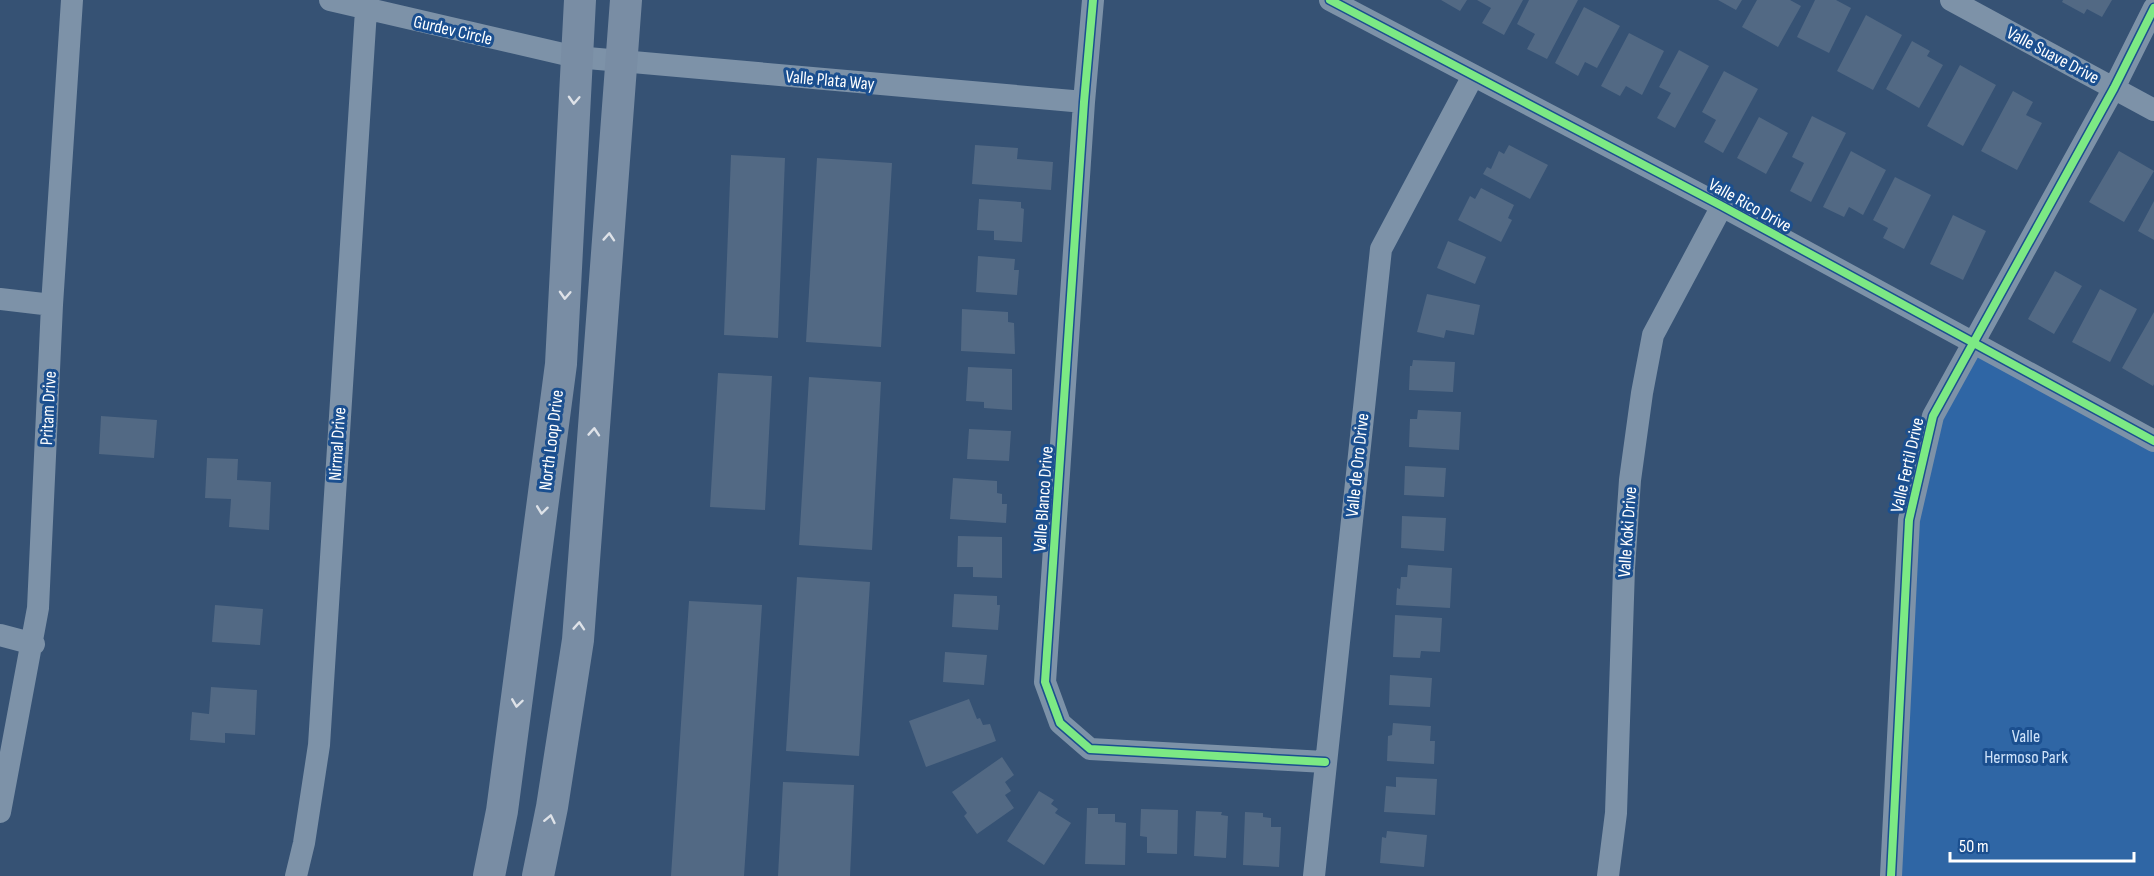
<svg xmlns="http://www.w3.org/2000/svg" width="2154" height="876" font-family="'Sofia Sans Condensed',sans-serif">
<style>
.green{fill:#2f66a5}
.building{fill:#526984}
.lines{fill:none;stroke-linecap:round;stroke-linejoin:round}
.street{stroke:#7d92a8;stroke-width:22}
.secondary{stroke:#798da4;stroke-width:32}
.cycleway-casing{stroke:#1b4f8f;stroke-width:11}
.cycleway{stroke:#7ce984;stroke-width:8}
.oneway{stroke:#dee2e8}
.labels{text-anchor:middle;stroke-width:6;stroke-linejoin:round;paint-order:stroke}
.street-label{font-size:18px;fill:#fff;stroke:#1b4f8f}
.park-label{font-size:18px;fill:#cfe3fa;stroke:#1b4f8f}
</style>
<rect width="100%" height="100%" fill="#365274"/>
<path class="green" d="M1972 344 2154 441V876H1891L1909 520 1933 416Z"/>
<path class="building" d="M1441 0H1467L1460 11Z
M1477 0H1523L1504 35 1482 23 1491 8Z
M1529 0H1578L1547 59 1527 49 1535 34 1517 24Z
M1718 0H1742L1736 10Z
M1757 0H1790L1801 6 1778 47 1742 27Z
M1815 0H1836L1851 8 1829 53 1797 37Z
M2063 0H2112L2102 17 2087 9 2084 14 2062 2Z
M1584 7 1620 26 1597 68 1585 62 1578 76 1555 63Z
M1866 15 1902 35 1873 90 1837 71Z
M1629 33 1664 51 1642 95 1626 86 1620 96 1601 86Z
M1912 41 1930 51 1927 56 1943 65 1919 108 1886 89Z
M1679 50 1709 66 1675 128 1657 118 1671 93 1659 87Z
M1960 65 1996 85 1963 146 1927 126Z
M1724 71 1758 89 1723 153 1704 142 1716 120 1702 112Z
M2013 91 2033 102 2026 115 2042 123 2017 170 1981 151Z
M1812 116 1846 133 1811 202 1790 191 1804 163 1792 157Z
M1759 117 1788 133 1766 174 1737 158Z
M975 145 1018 148 1017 159 1053 162 1051 190 972 184Z
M1509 145 1548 165 1530 199 1483 174 1487 167 1491 169 1499 151 1504 154Z
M1851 151 1886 170 1863 215 1849 207 1844 217 1823 207Z
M2119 151 2154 171 2124 222 2089 202Z
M731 155 785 158 778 338 724 335Z
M817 158 892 163 881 347 806 342Z
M1895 177 1931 195 1904 249 1883 238 1888 228 1873 220Z
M1481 188 1514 205 1508 218 1512 220 1501 242 1458 220 1470 196 1475 199Z
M979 199 1021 202V208L1024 209 1022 242 994 240V231L977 230Z
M2154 201V240L2138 231Z
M1953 215 1986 231 1963 280 1930 264Z
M1448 241 1486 257 1475 284 1437 268Z
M978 256 1015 259 1014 270H1019L1017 295 976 292Z
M2055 271 2082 286 2054 334 2028 319Z
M2100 289 2137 309 2110 362 2072 342Z
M1427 294 1480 305 1474 335 1446 330 1444 338 1417 332Z
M962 309 1008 312V322L1014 323 1015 354 961 351Z
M2154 312V384L2153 386 2122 368Z
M1413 360 1455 362 1453 392 1409 390 1410 366H1412Z
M968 367 1012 369V410L984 408V402L966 401Z
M718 373 772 376 765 510 710 507Z
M809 377 881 382 872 550 799 545Z
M1418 410 1461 412 1459 450 1409 447 1410 419H1417Z
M101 416 157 420 154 458 99 454Z
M969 429 1011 431 1009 461 967 459Z
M207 458 238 459 237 480 271 482 269 530 229 527 231 499 205 498Z
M1405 466 1446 468 1444 497 1404 495Z
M953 478 997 481V493L1002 494V504H1007L1006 523 950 519Z
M1402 516 1446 518 1444 551 1401 548Z
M958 536 1002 537V578L973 577V567H957Z
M1408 565 1452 568 1450 608 1396 605 1397 588 1400 589 1401 577H1407Z
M797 577 870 582 859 756 786 751Z
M954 594 997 596V605H1000L998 630 952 627Z
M689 601 762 605 744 876H671Z
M215 605 263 609 260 645 212 642Z
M1395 615 1442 618 1440 652 1421 651 1420 658 1393 657Z
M945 652 987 655 984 685 943 682Z
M1390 675 1432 678 1430 707 1389 705Z
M211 687 257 690 255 735 225 733V743L190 740 192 712 209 714Z
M969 699 977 719 980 718 983 725 990 724 996 741 926 767 909 721Z
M1393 723 1431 726 1430 741H1435L1434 764 1387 761 1388 736 1392 735Z
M1002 757 1014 775 1005 782 1011 791 1005 795 1014 808 977 834 964 816 967 813 952 792Z
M1396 777 1437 779 1435 815 1384 812 1386 786 1396 787Z
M783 782 854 785 850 876H778Z
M1039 791 1054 800 1051 804 1058 809 1055 813 1071 823 1044 865 1007 841Z
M1087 808H1098V814H1115V822L1126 823 1125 865 1085 864Z
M1141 809 1178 810 1177 854 1147 853V837L1140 836Z
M1196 811 1222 812 1221 815 1228 816 1226 858 1194 856Z
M1245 812 1263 813V817L1271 818V827H1281L1279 867 1243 865Z
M1387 831 1427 835 1424 867 1380 863 1382 837 1386 838Z"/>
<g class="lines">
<path class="street" d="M330 0 576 57 1084 102
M1093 0 1084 102 1045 682 1060 723 1090 749 1325 762
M1330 0 1722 206 2154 441
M1951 0 2154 110
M0 299 52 305
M0 635 34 644
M0 812 38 608 52 305 72 0
M296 876 304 843 319 745 366 10
M1314 876 1381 249 1473 76
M1608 876 1616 813 1624 568 1630 480 1642 393 1653 335 1722 206
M1891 876 1909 520 1933 416 2114 88 2154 8"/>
<path class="secondary" d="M489 876 502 811 561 364 580 0
M538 876 552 807 578 640 626 0"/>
<defs>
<path id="cycleway" d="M1093 0 1084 102 1045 682 1060 723 1090 749 1325 762
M1330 0 1722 206 2154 441
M1891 876 1909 520 1933 416 2114 88 2154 8"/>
</defs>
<use href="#cycleway" class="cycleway-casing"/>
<use href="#cycleway" class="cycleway"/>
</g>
<defs><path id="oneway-chevron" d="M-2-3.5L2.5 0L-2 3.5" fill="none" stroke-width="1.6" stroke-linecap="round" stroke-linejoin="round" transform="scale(1.5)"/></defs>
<g class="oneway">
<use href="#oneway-chevron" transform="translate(574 100) rotate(93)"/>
<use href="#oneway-chevron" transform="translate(609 237) rotate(-86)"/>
<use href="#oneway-chevron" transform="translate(565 295) rotate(93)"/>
<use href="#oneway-chevron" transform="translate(594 432) rotate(-86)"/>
<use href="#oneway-chevron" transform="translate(542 510) rotate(97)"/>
<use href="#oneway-chevron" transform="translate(579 626) rotate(-86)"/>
<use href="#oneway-chevron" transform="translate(517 703) rotate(98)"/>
<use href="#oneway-chevron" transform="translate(550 819) rotate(-78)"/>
</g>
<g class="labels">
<g class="street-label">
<text transform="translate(453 30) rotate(13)" y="6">Gurdev Circle</text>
<text transform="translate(2053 55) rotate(28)" y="6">Valle Suave Drive</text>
<text transform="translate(830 80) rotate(5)" y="6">Valle Plata Way</text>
<text transform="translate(1750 205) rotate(29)" y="6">Valle Rico Drive</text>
<text transform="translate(48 408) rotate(-87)" y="6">Pritam Drive</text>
<text transform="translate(551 440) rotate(-83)" y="6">North Loop Drive</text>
<text transform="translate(337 444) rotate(-86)" y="6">Nirmal Drive</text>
<text transform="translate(1357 465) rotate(-84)" y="6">Valle de Oro Drive</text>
<text transform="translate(1907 465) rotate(-77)" y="6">Valle Fertil Drive</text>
<text transform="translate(1043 499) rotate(-86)" y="6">Valle Blanco Drive</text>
<text transform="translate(1627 532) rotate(-86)" y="6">Valle Koki Drive</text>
</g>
<g class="park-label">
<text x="2026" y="742">Valle<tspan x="2026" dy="21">Hermoso Park</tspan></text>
</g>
</g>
<path d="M1950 852v9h184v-9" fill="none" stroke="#ffffff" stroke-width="3"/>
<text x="1959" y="852" font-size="18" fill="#ffffff" stroke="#1b4f8f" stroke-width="4.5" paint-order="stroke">50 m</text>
</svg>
